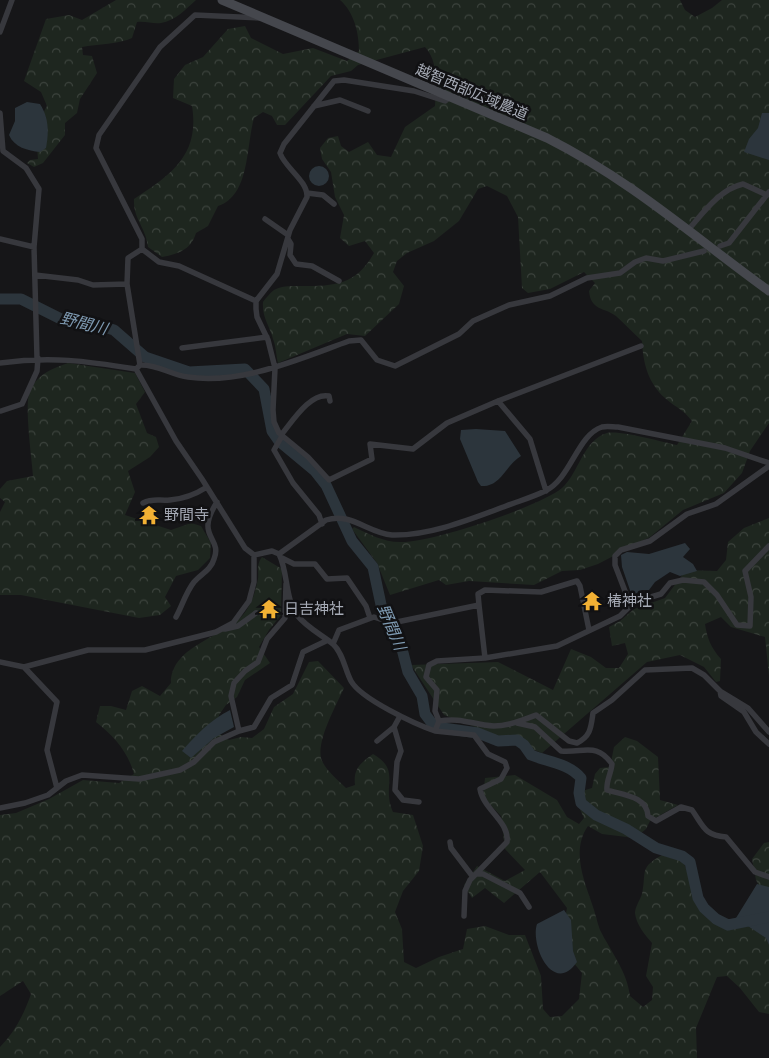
<svg xmlns="http://www.w3.org/2000/svg" width="769" height="1058" font-family="Roboto,'Noto Sans JP',sans-serif">
<style>
.forest{fill:url(#forest-crowns)}
.water{fill:#2c353c}
.lines{fill:none;stroke-linecap:round;stroke-linejoin:round}
.river{stroke:#2c353c;stroke-width:11}
.street{stroke:#37383d;stroke-width:5.5}
.secondary{stroke:#45474d;stroke-width:9}
.labels{text-anchor:middle;stroke-width:5;stroke-linejoin:round;paint-order:stroke}
.street-label{font-size:15px;fill:#a8adb8;stroke:#111113}
.poi-label{font-size:15px;fill:#a8adb8;stroke:#111113;text-anchor:start}
.water-label{font-size:16px;font-style:italic;fill:#7f9bb3;stroke:#111113}
</style>
<defs>
<pattern id="forest-crowns" width="20" height="18" patternUnits="userSpaceOnUse" patternTransform="scale(1.25)"><rect width="20" height="18" fill="#1e261f"/><path d="M2 6a3 3 0 1 1 6 0M12 15a3 3 0 1 1 6 0" fill="none" stroke="#3c433d"/></pattern>
</defs>
<rect width="100%" height="100%" fill="#161618"/>
<path class="forest" d="M116 0H196C186 9 175 21 161 23 153 24 146 21 137 22L132 38C120 44 97 44 82 47L83 55 92 56 97 73 80 99 77 113 65 123V135L43 163 34 167 27 163 30 160 38 159C36 139 37 122 47 106L41 92 24 81 46 19 69 15 82 20Z
M340 0H680L685 10 695 17 712 8 722 0H769V423L750 451 742 473 724 493 683 510 650 537 598 564 580 570 562 571 534 585 469 581 446 585 439 580 390 595 377 563 352 529 354 527C369 534 383 542 400 542 430 543 539 507 562 488 579 473 583 440 607 433 620 430 662 442 677 445L692 421C682 408 676 408 665 398 648 383 643 363 642 341 633 333 625 324 616 316 604 307 591 311 589 291L595 283 584 272 550 289 528 293 522 288 518 217 507 196 487 186 478 189 459 221 434 241 407 253 397 261 393 272 404 286 399 304 365 336 347 334 278 363C276 355 276 346 273 339 269 324 262 318 263 302 266 298 270 293 274 290 281 286 289 286 297 286 332 286 355 287 374 253L365 241 349 246 340 238 344 215 335 197 331 172 322 159 320 148 328 138 338 136 341 146 349 152 368 142 377 155 391 157 405 127 435 106C436 87 439 62 425 47L358 65 351 71 331 76 285 125H277L272 116 263 112 254 118C246 146 250 196 218 206L208 226 196 233C191 250 178 254 162 257L148 247C146 227 133 219 134 199 171 175 200 155 192 106L173 98 174 79 185 65 203 57 228 29 245 26 251 38 283 54 313 48 347 61 359 51C359 33 354 12 340 0Z
M68 363 135 373 145 392 136 404 147 433 156 437 159 447 150 457 128 471 135 492 125 515 171 530 191 523 201 526 211 543 210 558 198 570 176 576 165 597 171 606 160 615 139 618 21 595H0V512L5 502 0 498V489L7 481 33 476C32 458 23 401 31 388 40 373 53 368 68 363Z
M769 518V676L765 637 731 627 721 617 705 624C707 638 711 648 721 659L720 681 716 682 704 667 680 655 647 662 542 753 444 715 411 665 498 662 553 690 571 649 591 657 606 668H619L628 654 625 643 612 646 609 627 620 621 634 609 665 598 686 570 717 571 726 560 728 542 744 528Z
M262 557 282 569 281 615 269 630 259 647 270 663 245 680 237 697 226 705 219 715 218 733 229 740 241 737 252 738 264 729 274 707 293 694 309 662 318 661 344 688C336 706 317 739 321 758 324 769 338 780 346 788L355 785C353 768 361 763 373 754 402 771 381 785 393 812L413 815 423 846 419 871 403 891 395 912 402 929 404 962 416 968 439 957 463 949 467 929 485 926 509 935H525L541 976 543 1009 550 1017 562 1016 579 999 582 973 568 956 564 923 567 908 540 872 504 903 485 888 472 898 464 885 477 866 505 881 525 870 505 849 501 816 483 797 485 778 515 775 557 800 567 817 579 824 584 818 577 803 582 791 592 788 595 774 600 768 610 767 614 747 625 737 637 741 658 757 660 800 678 805 650 821 646 829 635 838 602 834 588 826C571 850 584 880 592 904 595 912 597 922 600 930 611 952 627 971 630 996L643 1007 652 1000 653 987 646 976 652 943C645 935 636 924 635 913 635 907 640 900 642 894 647 871 638 868 664 854L675 857 684 863 698 902 729 921 745 917 769 933V1014L759 1012 740 988 727 976 717 977 696 1028 697 1058H0V1047C15 1032 24 1014 31 994L23 981 0 996V815L16 813 49 799 83 780 119 783 134 774C128 752 114 736 96 722L100 706H111L126 710 132 691 142 686 160 696 171 683C171 647 220 638 241 617 251 607 255 593 258 579 259 571 256 565 262 557Z
M769 842V893L761 890 756 880 752 859 764 843Z"/>
<path class="water" d="M27 102 40 104C49 118 49 132 46 148L40 152C28 151 14 147 9 135L15 121V108Z
M762 113H769V160L744 152 749 139 758 128Z
M309 176a10 10 0 1 1 20 0a10 10 0 1 1-20 0Z
M476 429 505 431 521 456C504 467 501 487 481 486L478 482 460 439 461 430Z
M685 543 690 549 683 557 693 564 697 571 680 576 670 572 655 582 649 590H642L632 596 622 567 621 555 627 552 649 554Z
M230 710 234 727 214 738 191 758 182 751C196 735 210 720 230 710Z
M757 884 769 887V945L766 938 736 918Z
M564 910 571 920 573 951 577 962C553 996 530 945 537 924Z"/>
<g class="lines">
<path class="river" d="M0 299H21L65 321 101 326 114 330 145 357 189 372 245 369 264 389 272 431 279 441 315 471 326 485 352 541 373 567 383 614 402 649 408 672 422 696 425 714 431 722 443 728 478 733 498 741 517 740 524 745 531 755C548 762 568 763 581 778L579 793 581 803 596 815 626 829 656 848 682 856 690 862 698 898 704 908 716 919 728 925 769 917"/>
<path class="street" d="M0 32 12 0
M450 97 445 101 414 91 344 80 334 81 284 144 280 153C285 168 308 181 307 197L290 230 277 274 256 301V309L257 317 268 340 275 368 273 410 274 422 279 433 308 457 329 480 372 459 370 444 413 449 447 423 498 401 641 346
M314 106 340 100 368 111
M0 113 3 151 26 168 39 189 34 247 37 358
M307 193 323 195 334 204
M265 219 288 235
M688 230C703 213 720 189 743 184L767 195
M0 239 34 247
M288 239 291 244 290 255 296 264 312 266 339 281
M720 246 729 243 769 192
M142 249V239L96 148 99 135 160 47 195 15 262 18
M142 249 159 262 179 266 256 301
M35 275 78 280 93 285 127 284
M182 348 267 337
M0 363C51 356 86 361 136 369
M140 365C157 364 171 375 188 377 241 385 299 359 349 341L361 340 377 360 395 366 459 334 473 321 509 305 550 296 587 278 620 273 635 262 646 258 663 261 704 251
M138 367 140 365 127 284 128 258 142 249
M136 369 176 441 202 479 245 548 254 555 272 551 279 554C288 572 285 598 297 615 306 627 322 635 333 644 343 653 345 670 351 681 361 699 415 724 435 731L439 721 435 711 437 690 426 677 429 665 437 661 485 658 557 646 620 616 639 597H651L661 594 670 583 683 580 704 582 717 595 737 625 750 626 751 597 745 571 769 546
M498 401 530 439 546 491
M1 411 22 404 37 371 38 358
M281 435C292 422 310 392 329 396L330 401
M282 436 274 450 293 483 319 515 322 524
M143 503C153 498 159 501 170 500 183 499 196 494 207 487
M279 554 326 520C351 512 368 533 392 535 430 536 471 519 506 506 519 501 533 497 545 491 571 479 577 435 602 427 607 426 613 427 618 427L725 448 769 463
M282 558 294 564H315L327 579 347 578 366 606 370 618
M630 604 615 565V556L621 550 650 541 687 514 716 504 769 466
M479 605 478 594 485 590 541 592 577 581 580 586 589 630
M176 617C182 606 186 592 194 582 201 574 211 570 214 559 223 537 194 538 217 502
M225 629 238 626 256 613
M333 644 339 630 374 617 392 623 479 605 485 658
M0 662 24 667 88 650H145L216 632 233 623 249 601 254 582V555
M24 667 57 702 47 750 57 788
M720 691 721 696 744 712 756 732 769 744
M400 716 394 727 401 751 397 762 395 790 403 800 419 802
M439 721C462 717 473 725 494 726 508 726 523 720 536 715L569 741 577 743C591 736 591 727 593 713L612 700 645 670 692 668 704 675 720 691 748 708 769 732
M517 723 535 727 561 751C584 753 597 742 612 764 611 774 606 781 607 790 623 795 647 796 648 816L656 821 681 807 692 810C704 827 704 835 726 837L755 872 769 877
M239 731 254 727 271 698 292 685 303 652 326 641
M435 731 474 735 488 754 505 762 507 768 501 779 480 789C483 809 510 822 507 842L470 880 465 891 464 916
M377 741 394 727
M0 808 25 803 48 795 66 781 82 775 139 779 180 770 194 762 214 742 239 731 231 696 234 683 245 671 258 662 267 639 285 618 286 584
M450 842 451 848 473 877
M476 874H483L520 893 529 907"/>
<path class="secondary" d="M222 0 547 138C632 181 693 236 769 291"/>
</g>
<defs>
<symbol id="temple-bare" viewBox="-9 -9 18 18"><path d="M0-6L5-2H3V0L6.5 2.5H4V6H1.5V3h-3V6H-4V2.5H-6.5L-3 0V-2H-5Z" fill="#f2b134" stroke="#111113" stroke-width="2.5" paint-order="stroke"/></symbol>
</defs>
<g fill-rule="evenodd">
<use href="#temple-bare" x="135" y="501" width="28" height="28"/>
<use href="#temple-bare" x="578" y="587" width="28" height="28"/>
<use href="#temple-bare" x="255" y="595" width="28" height="28"/>
</g>
<g class="labels">
<g class="street-label">
<text transform="translate(472 92) rotate(23)" y="5">越智西部広域農道</text>
</g>
<g class="poi-label">
<text x="164" y="520">野間寺</text>
<text x="607" y="606">椿神社</text>
<text x="284" y="614">日吉神社</text>
</g>
<g class="water-label">
<text transform="translate(84 323) rotate(14)" y="6">野間川</text>
<text transform="translate(392 627) rotate(67)" y="6">野間川</text>
</g>
</g>
</svg>
